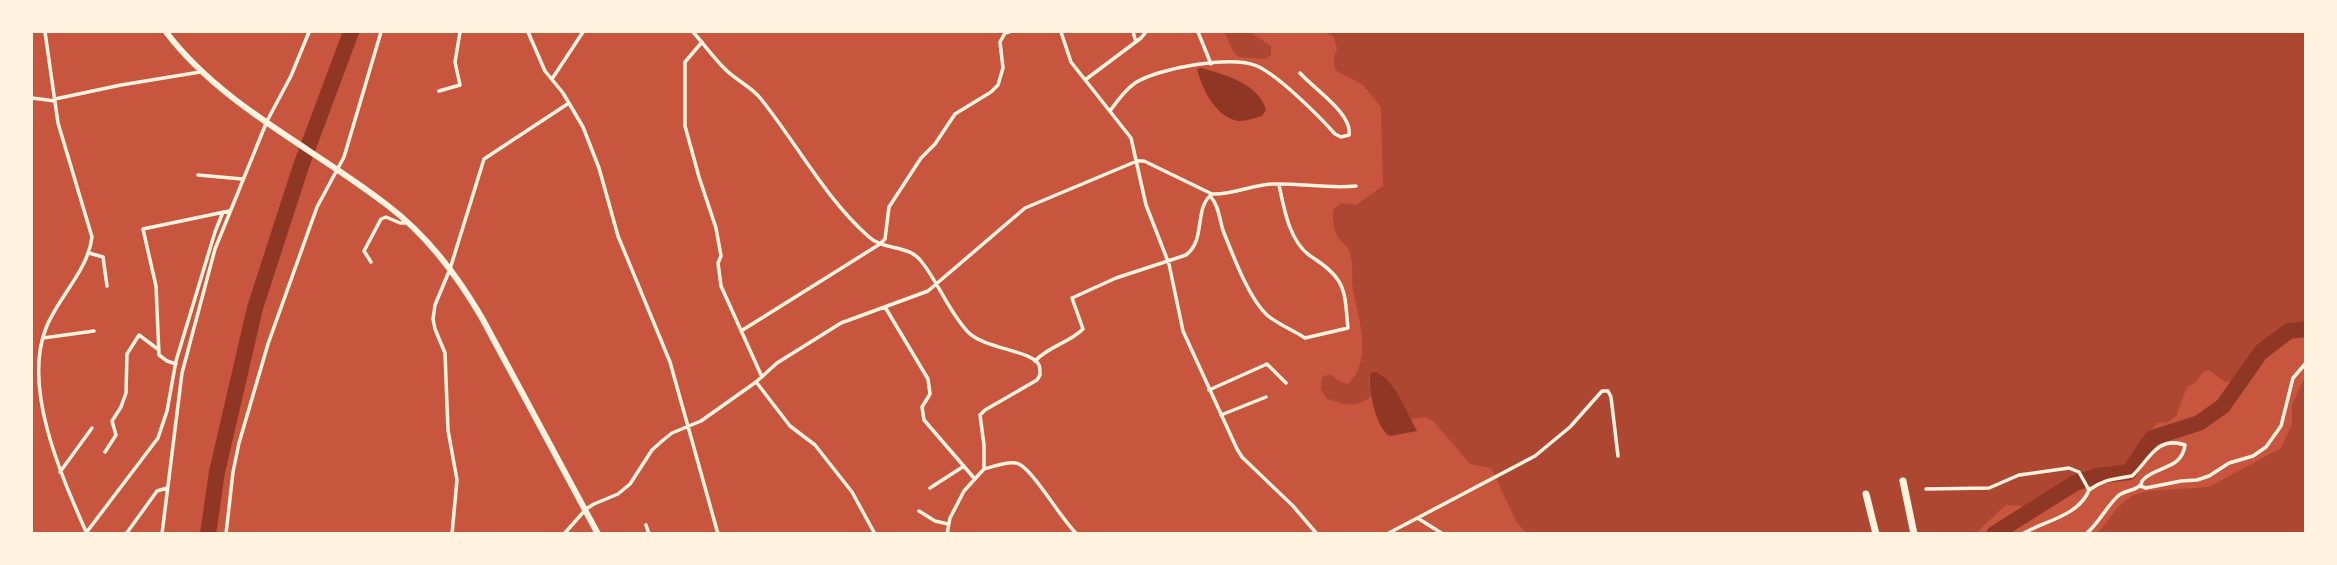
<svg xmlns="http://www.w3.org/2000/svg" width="2337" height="565" font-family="Lato,sans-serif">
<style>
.green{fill:#ae4732}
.water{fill:#8f3625}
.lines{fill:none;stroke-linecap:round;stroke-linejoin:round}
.river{stroke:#8f3625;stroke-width:16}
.minor{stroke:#fff3e0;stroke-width:3.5}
.trunk{stroke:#fff3e0;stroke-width:6}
.motorway{stroke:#fff3e0;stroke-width:7}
</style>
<rect width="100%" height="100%" fill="#c8553d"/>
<path class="green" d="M1224 32H1250L1271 46V56L1265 59 1238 57 1232 49Z
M1325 32H2305V324C2269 330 2254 354 2233 381L2225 382 2209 370 2203 372 2195 383 2187 387 2176 416 2168 422 2158 423 2144 436 2127 465 2049 507 2006 505 1976 533 1904 534 1899 532 1887 534 1526 533 1516 521 1491 468 1470 464 1433 421 1425 417 1411 419 1406 412 1398 394 1369 377 1371 397C1354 408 1346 405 1327 399L1321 389 1322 377 1330 374 1339 381 1348 384C1373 360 1359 320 1353 291 1351 278 1354 266 1350 253 1348 247 1345 245 1341 241 1333 232 1333 222 1333 210L1341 203 1356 205 1383 186 1381 107 1363 85 1335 70 1334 56 1337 50 1334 37Z
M2305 379V533H2098L2118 507 2133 495 2148 491 2209 487 2281 448 2292 424V405L2303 381Z"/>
<path class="water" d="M1201 68C1224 74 1259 84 1266 110L1262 116C1255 118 1246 121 1239 121 1216 118 1202 89 1197 69Z
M1376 372 1387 379 1398 394 1417 431 1390 436C1376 429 1367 387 1371 373Z"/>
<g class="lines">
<path class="river" d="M208 534 217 472 255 308 301 166 351 32
M1994 534 2075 483 2097 476 2129 472 2152 438 2199 423 2223 406 2261 352 2289 331 2306 329"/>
<path class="minor" d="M45 32 58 123 92 237C88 271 58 297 46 328 22 389 62 477 87 534
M528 32 545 71 563 93 583 127 599 168 618 236 670 362 718 534
M693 32C703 43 713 57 724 68 735 80 751 86 761 99 797 144 825 198 869 237 884 251 908 244 921 261 939 283 948 311 968 332 984 349 1032 350 1039 365 1040 367 1040 373 1040 375L1037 380 985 410 980 415 984 445V469L964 491 950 518 947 534
M1061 32 1071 62 1131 138 1146 205 1169 264 1183 331 1237 449 1242 457 1293 506 1317 534
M1133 32 1136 42
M1198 32 1211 64
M702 42 685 62V126L699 177 716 228 721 256 718 263 721 286 762 377
M552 79 583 32
M1085 80 1141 38 1146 32
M439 91 460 85 455 62 460 32
M32 98 55 101
M55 99 121 85 200 72
M1110 111C1117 101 1125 90 1135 83 1158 68 1231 55 1257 66 1279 76 1319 116 1335 134L1341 137 1349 135C1353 114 1314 89 1300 73
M198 175 242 179
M1211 197C1220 208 1219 220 1224 233 1233 255 1249 299 1267 315 1277 324 1293 330 1305 338L1348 328C1346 313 1347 293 1338 280 1331 269 1319 262 1309 255 1289 240 1284 208 1279 185
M89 253 103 257 107 286
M371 262 364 251 381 219 386 217 400 223H405
M885 307 928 379 930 394 922 407 924 420 974 478
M741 331 880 244 885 239 889 207 921 158 935 144 955 114 991 92 998 85 1003 68 1000 42 1005 33 1009 32
M43 338 94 331
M1035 361C1049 346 1069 343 1083 329L1072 298 1116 278 1186 255C1206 240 1194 209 1211 195
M176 364 167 361 159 355 156 286 143 229 229 211
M757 383 790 426 815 445 852 492 875 534
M1209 390 1267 364 1286 383
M1221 415 1266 397
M105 452 116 435 112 421 121 407 126 393 127 354 139 335 159 350
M984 469C993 467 1006 461 1016 463 1031 465 1061 520 1077 534
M60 472 92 428
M2140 486 2146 488 2181 481 2197 480 2209 476 2229 463 2253 456 2266 447 2281 426 2293 378 2306 363
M930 488 964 466
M1926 489 1989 488 2019 475 2069 468 2079 472 2089 490C2079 516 2044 521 2022 534
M919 511 935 521 948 524
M1419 519 1443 534
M646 525 649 534
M83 534 86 533 158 438 167 411 176 361 215 232 223 212
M126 534 157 491 167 488
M162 534 182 373 215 249 267 121 291 76 309 32
M226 534 233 472 239 443 268 344 317 207 344 157 381 32
M452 534 457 480 448 430 445 353 435 329 433 319 435 305 450 269 484 159 569 103
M564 534 586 509 594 504 618 494 630 484 652 450 662 441 672 433 701 421 756 382 777 363 841 323 928 291 1025 208 1137 161H1144L1212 194C1233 195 1251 185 1272 184 1300 183 1328 189 1356 186
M1387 534 1535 456 1570 427 1602 391H1608L1611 397 1618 456
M2086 534C2099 523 2106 507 2118 496 2123 491 2132 491 2138 487 2146 481 2137 485 2145 478 2158 466 2182 469 2185 445 2156 435 2148 462 2132 476 2114 479 2104 479 2089 490"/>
<path class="trunk" d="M166 32C223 107 314 148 387 205 427 235 457 275 482 318L598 534"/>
<path class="motorway" d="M1903 481 1914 534
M1866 494 1876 534"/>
</g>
<rect width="2337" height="565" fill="none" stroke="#fff3e0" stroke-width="66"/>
</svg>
